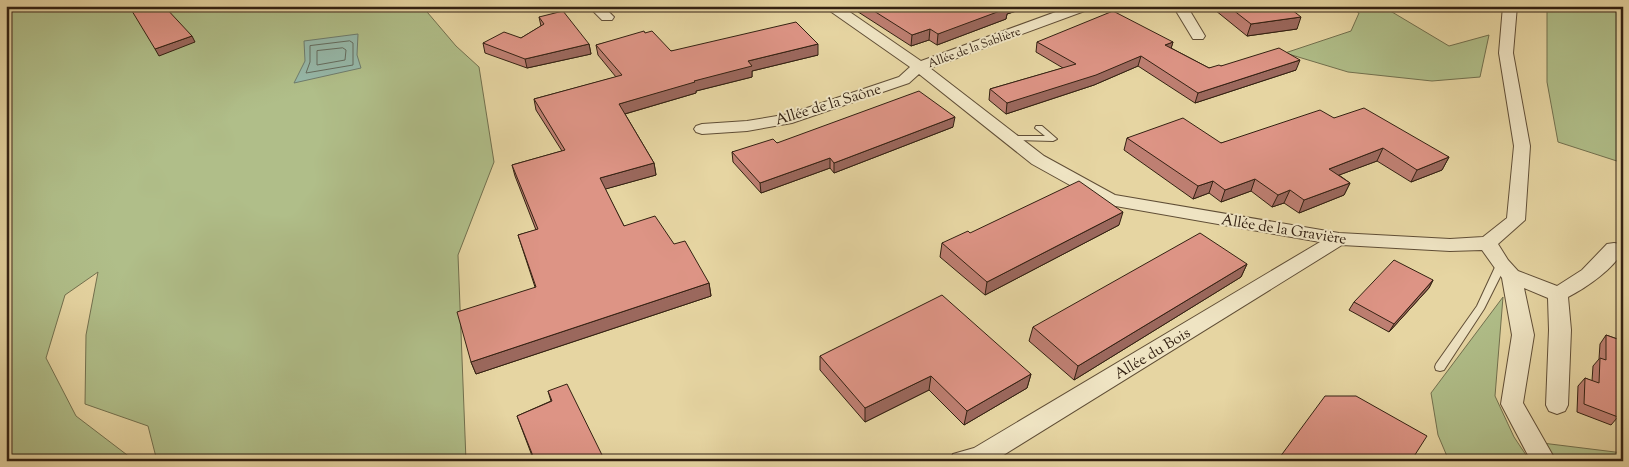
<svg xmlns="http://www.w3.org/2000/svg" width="1629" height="467" font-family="'Sorts Mill Goudy',serif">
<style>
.green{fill:#b0be89;stroke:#72704e}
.water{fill:#96b8a9;stroke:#6e7c6d}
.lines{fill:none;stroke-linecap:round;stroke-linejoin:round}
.shore{stroke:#646c5e;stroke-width:1}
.lane-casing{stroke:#604e36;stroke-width:2}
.street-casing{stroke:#604e36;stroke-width:2}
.lane{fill:#efe4c3;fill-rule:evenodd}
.street{fill:#efe4c3;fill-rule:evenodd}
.wall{fill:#be7f72;stroke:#332112}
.shaded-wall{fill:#9b685d;stroke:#332112}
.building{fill:#dd9485;stroke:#332112}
.labels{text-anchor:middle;stroke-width:4;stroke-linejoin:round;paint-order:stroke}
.far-street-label{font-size:12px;fill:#332112;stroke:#efe4c3}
.street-label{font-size:15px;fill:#332112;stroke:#efe4c3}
</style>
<rect width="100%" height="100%" fill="#e6d5a2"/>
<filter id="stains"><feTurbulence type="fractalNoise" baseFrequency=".004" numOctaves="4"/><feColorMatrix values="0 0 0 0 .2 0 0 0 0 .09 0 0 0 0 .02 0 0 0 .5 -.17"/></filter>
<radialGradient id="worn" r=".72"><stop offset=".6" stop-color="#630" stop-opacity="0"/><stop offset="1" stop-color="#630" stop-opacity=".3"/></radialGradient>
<path class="green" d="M6 6H422L456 46 479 67 494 162 458 255 466 461H157L148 426 85 404 86 335 98 272 65 295 46 358 76 416 135 461H6Z
M1348 6H1382L1449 46 1489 35 1480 77 1432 81 1348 72 1285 53 1351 31 1359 13Z
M1547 6H1623V163L1558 142 1547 82Z
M1503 297 1495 396 1514 437 1530 461H1449L1438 435 1431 393Z
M1534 442 1623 453V461H1549Z"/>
<path class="water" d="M358 34 357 55 361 68 294 83 305 61 304 41Z"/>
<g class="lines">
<path class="shore" d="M350 41 353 43V65L306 73 310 62V46Z
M343 48 346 50 345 60 317 65V51Z"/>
<defs>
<path id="lane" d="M1036 126H1042L1057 139 1053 141 1011 140 1007 138 1011 136H1045L1035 128Z
M1501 262 1506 265 1484 309 1444 370 1440 371 1436 370 1435 367 1436 364 1477 306 1496 265Z"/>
<path id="street" d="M588 6H603L614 17 612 20H602Z
M830 6H841L921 61 1072 6H1092L1090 9 930 68 1044 156 1115 195 1339 233 1450 239 1483 237 1507 218 1514 146 1499 53 1503 6H1517L1513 53 1530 146 1525 220 1498 244 1508 260 1518 271 1557 286 1582 270 1607 244 1614 243 1621 244 1623 248C1619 266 1584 289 1568 297L1571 330 1568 405 1565 411 1557 414 1549 411 1546 405 1549 330 1548 298 1524 288 1534 335 1523 403 1556 461H1531L1501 404 1512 335 1502 278 1482 250 1450 251 1342 245 994 461H950L953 454 974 448 1320 242 1104 204 1032 164 919 74 909 83 792 123 747 131 702 134 696 132 694 129 696 126 702 124 747 121 789 114 899 77 910 67 830 11Z
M1173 6H1187L1205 36 1203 39H1193Z"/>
</defs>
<use href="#lane" class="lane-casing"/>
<use href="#street" class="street-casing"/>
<use href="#lane" class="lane"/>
<use href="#street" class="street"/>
</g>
<path class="wall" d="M852 6H1032L1007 14 1006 19 937 45 929 40 911 46 852 8Z
M1210 6H1287L1297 29 1247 36Z
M539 17 589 44 591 54 527 68 485 53 483 43 521 38 541 26Z
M645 33 671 51 818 55 752 71V77L696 91V93L625 114 654 163 656 175 605 189 624 226 674 244 709 283 711 296 476 374 471 362 535 287 518 235 536 230 515 176 512 165 562 151 536 110 534 99 616 77 598 55 596 45Z
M1037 42H1173L1171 48 1209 68 1221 66 1296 70 1195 103 1138 66 1094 85 1006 114 989 100 990 89 1063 68 1036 52Z
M1334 118 1449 157 1442 170 1411 182 1377 161 1339 175 1350 183 1344 195 1299 213 1284 203 1272 207 1251 191 1221 202 1209 193 1193 199 1124 150 1127 138 1221 143Z
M953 127 834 173 830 168 761 193 733 162 732 152 777 143Z
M1119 225 985 295 940 257 942 243Z
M1247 264 1241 277 1074 380 1029 341 1033 327Z
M1433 280 1429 288 1389 332 1349 310 1354 302Z
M1606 335 1623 341V418L1621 420 1617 418 1611 425 1577 412 1578 386 1585 378 1592 381 1593 366 1599 359 1600 344Z
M820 356 1031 374 1027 388 964 425 929 390 865 422 820 370Z
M548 391 605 461H534L517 416 551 401Z"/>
<path class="shaded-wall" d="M1002 6H1032L1007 14 1006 19 937 45 938 34Z
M1301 17 1297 29 1247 36 1251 24Z
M930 29 929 40 911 46 912 35Z
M192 36 195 42 159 56 155 49Z
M1173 42 1170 52 1165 45Z
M589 44 591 54 527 68 525 59Z
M818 44V55L752 71V77L696 91V93L621 115 619 104 694 81 748 61Z
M1141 56 1138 66 1094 85 1006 114 1007 103Z
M1300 60 1296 70 1195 103 1198 93Z
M955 117 953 127 834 173V163Z
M1383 148 1377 161 1323 181 1329 169Z
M1449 157 1442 170 1411 182 1417 170Z
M830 158V168L761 193 760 183Z
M654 163 656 175 602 190 600 178Z
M1255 179 1251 191 1221 202 1225 190Z
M1213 181 1209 193 1193 199 1198 186Z
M1350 183 1344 195 1299 213 1304 200Z
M1290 190 1284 203 1272 207 1278 195Z
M1123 212 1119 225 985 295 987 282Z
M1247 264 1241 277 1074 380 1078 366Z
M1433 280 1429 288 1389 332 1394 324Z
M709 283 711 296 476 374 471 362Z
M1031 374 1027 388 964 425 967 411Z
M931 376 929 390 865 422V408Z"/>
<path class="building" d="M151 6H164L192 36 155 49 132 11Z
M866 6H1004L1008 8 938 34 930 29 912 35Z
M1228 6H1287L1301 17 1251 24Z
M563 11 589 44 525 59 483 43 504 32 521 38 544 24 539 17Z
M1113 11 1173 42 1165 45 1209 68 1219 65 1221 66 1279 48 1300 60 1198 93 1141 56 1096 75 1007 103 990 89 1076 64 1037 42Z
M796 22 818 44 748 61 752 66 694 81 695 82 619 104 654 163 600 178 624 226 655 216 674 244 685 241 709 283 471 362 457 312 536 287 518 235 538 229 512 165 565 150 534 99 622 75 596 45 644 31 645 33 652 31 671 51Z
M919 91 955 117 834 163 830 158 760 183 732 152 773 139 777 143Z
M1364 108 1449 157 1417 170 1383 148 1329 169 1350 183 1304 200 1290 190 1278 195 1255 179 1225 190 1213 181 1198 186 1127 138 1183 118 1221 143 1320 110 1334 118Z
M1079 181 1123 212 987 282 942 243 968 231 970 233Z
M1200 233 1247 264 1078 366 1033 327Z
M1394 260 1433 280 1394 324 1354 302Z
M942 295 1031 374 967 411 931 376 865 408 820 356Z
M1606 335 1623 341V409L1618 407V417L1584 404 1585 378 1599 383 1600 358 1606 360Z
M567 384 605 461H535L517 416 552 401 548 391Z
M1325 396H1356L1427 436 1411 461H1277Z"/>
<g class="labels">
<g class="far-street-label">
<text transform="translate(974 47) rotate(-20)" y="4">Allée de la Sablière</text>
</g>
<g class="street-label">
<text transform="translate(828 104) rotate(-17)" y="5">Allée de la Saône</text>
<text transform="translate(1284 229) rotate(9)" y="5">Allée de la Gravière</text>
<text transform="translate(1152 353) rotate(-31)" y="5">Allée du Bois</text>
</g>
</g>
<rect width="1629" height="467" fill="none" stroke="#e6d5a2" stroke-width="25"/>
<rect x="8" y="8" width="1614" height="452" fill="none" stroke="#332112" stroke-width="2.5"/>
<rect x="12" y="12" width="1604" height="442" fill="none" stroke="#332112"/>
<rect width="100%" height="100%" filter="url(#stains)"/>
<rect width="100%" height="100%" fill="url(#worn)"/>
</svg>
